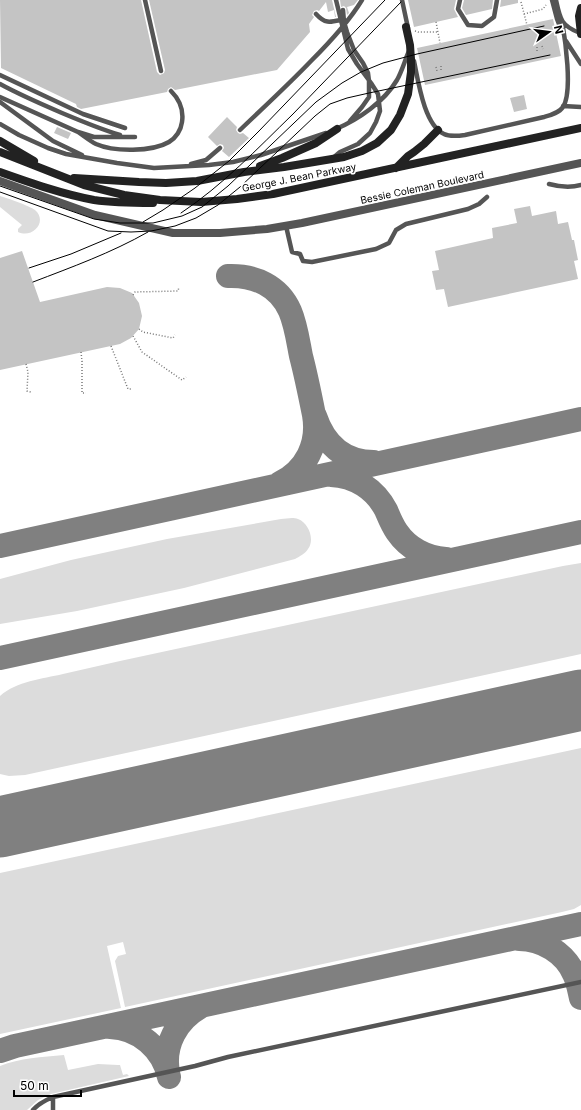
<svg xmlns="http://www.w3.org/2000/svg" width="581" height="1110" font-family="Inter,sans-serif">
<style>
.green{fill:#dcdcdc}
.lines{fill:none;stroke-linecap:round;stroke-linejoin:round}
.taxiway{stroke:#808080;stroke-width:24}
.runway{stroke:#808080;stroke-width:61}
.building{fill:#c4c4c4}
.path{stroke:#777;stroke-width:1.5;stroke-dasharray:1 2;stroke-linecap:butt}
.lane{stroke:#555;stroke-width:4.5}
.street{stroke:#555;stroke-width:8}
.secondary{stroke:#222;stroke-width:8}
.tram{stroke:#000;stroke-width:1}
.labels{text-anchor:middle;stroke-width:3.5;stroke-linejoin:round;paint-order:stroke}
.street-label{font-size:10px;fill:#000;stroke:#fff}
</style>
<rect width="100%" height="100%" fill="#fff"/>
<path class="green" d="M0 196C7 198 30 206 35 210 48 221 33 239 18 232V229L22 225 0 207Z
M292 518C294 518 296 518 298 519 309 523 315 540 308 549 305 554 300 556 295 559L184 588 77 611 0 624V579L71 560 167 539 281 519Z
M581 563V654L25 775 9 776 0 774V696C17 681 42 679 63 674 82 670 101 665 120 661L563 566Z
M581 748V905L574 909 562 912 125 1007 115 961 118 956 126 954 123 942 107 946 121 1008 0 1034V873Z
M64 1055 68 1070 98 1064 118 1065H120L123 1075 127 1074 129 1076 51 1094 38 1100 27 1110H0V1066C20 1058 42 1057 64 1055Z"/>
<g class="lines">
<path class="taxiway" d="M228 276C255 275 279 286 290 311 296 325 298 341 301 356 306 375 310 395 314 415 319 444 306 470 280 483
M315 416C324 443 343 462 374 462
M331 475C355 476 375 489 386 510 389 517 392 525 397 532 408 548 426 558 446 559
M0 546 581 419
M0 658 581 532
M0 820 24 819 102 805
M519 939C542 939 565 953 574 974 578 982 579 990 581 998
M110 1027C139 1028 163 1049 169 1077
M0 1051 15 1046 581 924
M168 1072C163 1045 177 1020 200 1007"/>
<path class="runway" d="M0 827 581 700"/>
</g>
<path class="building" d="M0 0H141L157 72 160 75 164 73 165 70 149 0H332L336 17H335L334 10 328 12 326 2 319 11 317 10 314 11 312 15 314 17 309 24 310 32 277 70 175 90 171 87 168 89 167 92 81 109 77 107 76 104 1 68Z
M340 0H358L354 5 347 7 349 13 347 15 346 8 344 6 341 7Z
M408 0H456L454 9 458 17 414 27Z
M464 0H493L492 9 466 15 462 8Z
M501 0H518V3L500 7Z
M553 19 561 56 425 85 417 48Z
M524 95 527 109 514 112 510 98Z
M227 117 237 127 236 130 238 133 240 134 243 133 249 138 229 157 222 151 224 148 223 145 220 144 217 146 208 137Z
M57 127 71 133 68 139 54 133Z
M530 206 532 216 556 211 558 224 568 222 572 240H574L578 260 574 261 578 279 448 307 444 289 436 290 432 271 439 270 435 251 493 238 492 228 517 223 514 209Z
M22 251 40 302 107 287 120 288 132 293 139 303 142 316 139 329 131 338 120 344 0 370V258Z"/>
<g class="lines">
<path class="path" d="M521 2 527 25
M524 14 543 9 546 5
M436 22 440 43
M415 31 418 32H438
M542 46 543 49
M537 47V51
M441 66V70
M436 67 437 71
M133 295 135 292 178 291 179 287
M139 329 143 332 173 338 175 335
M133 336 142 352 182 380 186 377
M111 346 128 389H132
M81 352 82 361V393H86
M26 364 28 372 27 391 31 392"/>
<path class="lane" d="M145 0 161 71
M402 0 408 28
M460 0 458 9 468 25 482 26 494 17 497 0
M552 0 557 19 562 32
M556 0C560 19 561 26 580 33
M343 10 344 22 347 32 354 50 363 63 368 73 369 81V97L362 107 350 121
M316 14C326 25 331 22 344 19
M566 41 581 64
M414 61C418 80 424 125 444 134 450 137 458 136 465 135L544 117C551 115 559 113 563 107 573 92 565 38 562 21
M0 75 83 114 125 128
M0 84C20 95 41 104 62 113 81 121 100 129 120 135
M0 97 78 132 94 137H135
M0 102 53 141 82 155
M563 106 581 107
M0 124 19 135 48 148 66 154 117 163 154 168 209 165 233 162 261 155 326 133
M336 129C359 119 384 102 397 80 402 71 405 60 409 51
M240 130C264 107 288 85 311 61 330 42 348 23 362 0
M78 132C84 136 90 141 96 144 114 152 152 152 169 142 176 138 181 130 182 122 184 109 179 99 171 91
M333 158 340 152 358 144 370 133 376 122 380 111 378 94 371 83 357 64 348 49 336 0
M191 164 206 160 220 148
M549 184C560 187 570 188 581 185
M286 226 292 252 300 254 303 261 312 262 376 249 389 243 396 230 406 224 468 209 479 204 487 197
M33 1110C38 1104 46 1100 53 1097
M53 1110V1097L195 1066 228 1057 581 982"/>
<path class="street" d="M0 181 95 215 173 233H220L267 229 302 223 581 163"/>
<path class="secondary" d="M581 8 579 16 581 34
M0 141 34 161
M0 152 84 185 124 195 160 200 201 202 237 199 273 194 581 128
M260 166 282 158 316 143 337 129
M396 168 408 156 414 152 424 144 438 130
M0 172C31 183 62 194 94 200 114 203 133 203 153 203
M74 178 139 182 166 183 197 181 244 172 284 167 344 157 362 151 377 143 391 130 400 115 408 94 411 72V59L410 45 406 27"/>
<path class="tram" d="M0 186 94 219 120 223H153L182 216 202 207 228 186 316 102 342 83 361 72 383 63 417 54 544 26
M0 192 108 231 131 232 151 231 175 226 196 218 218 205 240 187 315 116 330 104 347 98 369 93 550 55
M181 213C223 185 257 149 293 114 329 77 365 39 401 2
M143 222 163 210 195 188 229 161 259 131 385 0
M29 268 71 254 121 233
M33 282C72 267 111 253 148 232"/>
</g>
<g class="labels">
<g class="street-label">
<text transform="translate(299 177) rotate(-11)" y="4">George J. Bean Parkway</text>
<text transform="translate(422 187) rotate(-12)" y="4">Bessie Coleman Boulevard</text>
</g>
</g>
<g transform="translate(549 32) rotate(76)" stroke="#ffffff" stroke-width="3" paint-order="stroke">
<path d="M0-3L7 15L0 10L-7 15Z" fill="#000000"/>
<text y="-6" font-size="11" font-weight="bold" text-anchor="middle" fill="#000000">N</text>
</g>
<path d="M14 1090v6h67v-6" fill="none" stroke="#000000" stroke-width="2"/>
<text x="20" y="1090" font-size="12" fill="#000000" stroke="#ffffff" stroke-width="3" paint-order="stroke">50 m</text>
</svg>
